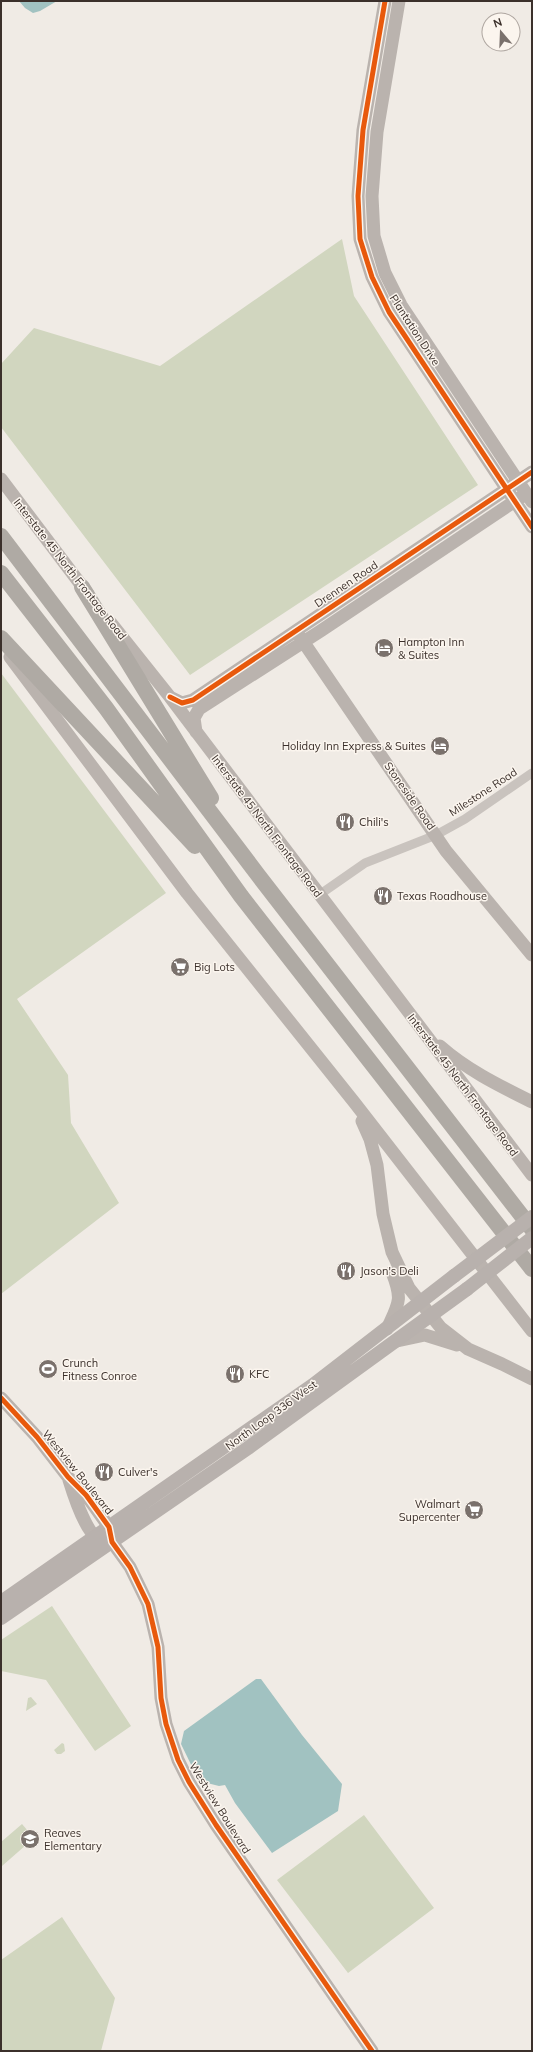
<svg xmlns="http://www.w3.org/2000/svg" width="533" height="2052" font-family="Mulish,sans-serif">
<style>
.green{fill:#d1d6bf}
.water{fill:#a1c2c1}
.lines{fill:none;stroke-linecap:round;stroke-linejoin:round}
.street{stroke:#c9c3be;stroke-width:9}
.secondary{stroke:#bab3ae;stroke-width:13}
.primary{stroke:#b8b1ad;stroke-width:14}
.highway{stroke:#afaaa4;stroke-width:16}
.primary-bridge{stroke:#b8b1ad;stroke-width:14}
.cycleway-casing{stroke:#fbf5ee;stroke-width:8}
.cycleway{stroke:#e8590c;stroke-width:5}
.labels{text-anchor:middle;stroke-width:3;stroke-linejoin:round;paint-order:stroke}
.street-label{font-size:11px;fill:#3b302b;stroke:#fbf5ee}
.poi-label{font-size:11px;fill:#3b302b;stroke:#fbf5ee;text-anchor:start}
</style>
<rect width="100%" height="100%" fill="#f0ebe5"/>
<path class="green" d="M342 239 354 296 478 485 190 675 1 427V364L34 328 160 366Z
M1 673 166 893 17 999 68 1075 71 1123 119 1203 1 1294Z
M52 1606 131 1726 95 1751 46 1680 1 1671V1640Z
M31 1697 37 1704 26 1711 28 1698Z
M62 1743 64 1744 65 1751 61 1754H57L54 1750Z
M364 1815 434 1908 348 1973 277 1880Z
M22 1824 34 1838 2 1866 1 1842Z
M62 1917 115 1998 101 2051H1V1960Z"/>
<path class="water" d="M19 1H57L40 11 33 13 25 8Z
M256 1679H261L302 1735 342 1784 338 1811 272 1853 235 1803 225 1785 219 1786 199 1781 181 1744 184 1731Z"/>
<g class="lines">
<path class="street" d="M319 895 365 863 436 835 465 819 532 773"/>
<path class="secondary" d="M385 1 363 130 358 196 360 239 372 277 389 312 532 527
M399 1 377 132 372 196 374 236 385 273 401 305 532 502
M1 479 88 594
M111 623 170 697 532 1175
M298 634 446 851 532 955
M10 657 187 893 354 1102 532 1331
M170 697 182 703 193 700 532 472
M196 732 194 718 199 709 322 630 521 497
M440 1046C467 1070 500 1086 532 1102
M362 1121 370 1139 377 1165 383 1214 392 1252 409 1288 441 1328 468 1349 502 1364 532 1379
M387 1329C399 1303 403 1300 392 1272
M397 1341 425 1335 457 1345
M1 1398 37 1437 68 1477 86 1495 109 1527 112 1542 130 1567 148 1604 158 1647 161 1698 166 1724 178 1760 189 1782 216 1825 372 2051
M69 1480C73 1493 85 1529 96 1537 98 1538 102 1539 105 1540"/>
<path class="primary" d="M1 1602 313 1385 454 1276
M1 1618 248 1448 467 1289"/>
<path class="highway" d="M1 536 258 875 532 1229
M1 573 106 708 241 896 532 1269
M82 587 211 798
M1 638 195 846"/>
<path class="primary-bridge" d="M454 1276 532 1217
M467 1289 532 1238"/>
<defs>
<path id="cycleway" d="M385 1 363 130 358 196 360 239 372 277 389 312 532 527
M170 697 182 703 193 700 532 472
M1 1398 37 1437 68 1477 86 1495 109 1527 112 1542 130 1567 148 1604 158 1647 161 1698 166 1724 178 1760 189 1782 216 1825 372 2051"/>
</defs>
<use href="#cycleway" class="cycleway-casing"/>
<use href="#cycleway" class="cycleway"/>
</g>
<defs>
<symbol id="hotel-disc" viewBox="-11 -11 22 22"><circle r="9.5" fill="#7a716c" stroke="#fbf5ee"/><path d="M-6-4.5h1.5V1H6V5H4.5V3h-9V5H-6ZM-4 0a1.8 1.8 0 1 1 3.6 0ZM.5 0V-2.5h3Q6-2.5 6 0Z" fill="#fff"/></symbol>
<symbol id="restaurant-disc" viewBox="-11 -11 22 22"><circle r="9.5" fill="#7a716c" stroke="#fbf5ee"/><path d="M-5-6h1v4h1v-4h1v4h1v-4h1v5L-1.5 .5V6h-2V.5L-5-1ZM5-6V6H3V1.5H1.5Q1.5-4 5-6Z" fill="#fff"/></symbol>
<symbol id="supermarket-disc" viewBox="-11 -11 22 22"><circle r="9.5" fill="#7a716c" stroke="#fbf5ee"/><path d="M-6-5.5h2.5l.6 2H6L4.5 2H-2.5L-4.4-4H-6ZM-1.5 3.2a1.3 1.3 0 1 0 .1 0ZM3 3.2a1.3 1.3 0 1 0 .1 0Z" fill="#fff"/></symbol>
<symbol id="stadium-disc" viewBox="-11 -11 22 22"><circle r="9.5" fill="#7a716c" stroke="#fbf5ee"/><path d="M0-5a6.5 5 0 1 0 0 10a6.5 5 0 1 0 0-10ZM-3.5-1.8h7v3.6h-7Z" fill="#fff"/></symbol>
<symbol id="school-disc" viewBox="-11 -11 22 22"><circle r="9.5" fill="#7a716c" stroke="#fbf5ee"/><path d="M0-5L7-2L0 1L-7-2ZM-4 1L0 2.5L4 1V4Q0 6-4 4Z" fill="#fff"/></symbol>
</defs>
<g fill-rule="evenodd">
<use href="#hotel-disc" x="373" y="637" width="22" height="22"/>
<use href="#hotel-disc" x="429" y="735" width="22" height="22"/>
<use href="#restaurant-disc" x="334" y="811" width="22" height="22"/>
<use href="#restaurant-disc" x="372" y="885" width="22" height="22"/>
<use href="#supermarket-disc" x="169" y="956" width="22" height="22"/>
<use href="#restaurant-disc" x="335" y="1260" width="22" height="22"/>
<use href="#stadium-disc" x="37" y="1358" width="22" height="22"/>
<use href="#restaurant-disc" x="224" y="1363" width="22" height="22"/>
<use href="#restaurant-disc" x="93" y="1461" width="22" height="22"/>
<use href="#supermarket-disc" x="463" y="1499" width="22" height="22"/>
<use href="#school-disc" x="19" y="1828" width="22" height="22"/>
</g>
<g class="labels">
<g class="street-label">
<text transform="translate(415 330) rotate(57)" y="4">Plantation Drive</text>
<text transform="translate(70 569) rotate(52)" y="4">Interstate 45 North Frontage Road</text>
<text transform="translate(346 584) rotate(-34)" y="4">Drennen Road</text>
<text transform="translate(483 792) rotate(-33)" y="4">Milestone Road</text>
<text transform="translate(410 796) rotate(55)" y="4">Stoneside Road</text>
<text transform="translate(267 826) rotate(53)" y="4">Interstate 45 North Frontage Road</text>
<text transform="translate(463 1085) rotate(53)" y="4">Interstate 45 North Frontage Road</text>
<text transform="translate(271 1415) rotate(-36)" y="4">North Loop 336 West</text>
<text transform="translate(78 1472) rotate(51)" y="4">Westview Boulevard</text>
<text transform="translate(220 1808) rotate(58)" y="4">Westview Boulevard</text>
</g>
<g class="poi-label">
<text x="398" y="646">Hampton Inn<tspan x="398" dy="13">&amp; Suites</tspan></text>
<text x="426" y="750" text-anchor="end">Holiday Inn Express &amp; Suites</text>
<text x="359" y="826">Chili's</text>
<text x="397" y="900">Texas Roadhouse</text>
<text x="194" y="971">Big Lots</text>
<text x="360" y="1275">Jason's Deli</text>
<text x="62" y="1367">Crunch<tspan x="62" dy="13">Fitness Conroe</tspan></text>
<text x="249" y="1378">KFC</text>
<text x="118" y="1476">Culver's</text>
<text x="460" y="1508" text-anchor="end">Walmart<tspan x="460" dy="13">Supercenter</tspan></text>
<text x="44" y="1837">Reaves<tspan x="44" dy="13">Elementary</tspan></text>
</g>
</g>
<rect width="533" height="2052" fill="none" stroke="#3b302b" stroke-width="4"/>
<g transform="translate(501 32) rotate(341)"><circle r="19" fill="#fbf5ee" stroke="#aea6a0"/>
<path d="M0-3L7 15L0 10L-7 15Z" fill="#7a716c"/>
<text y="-6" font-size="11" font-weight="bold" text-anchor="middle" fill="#3b302b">N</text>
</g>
</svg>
